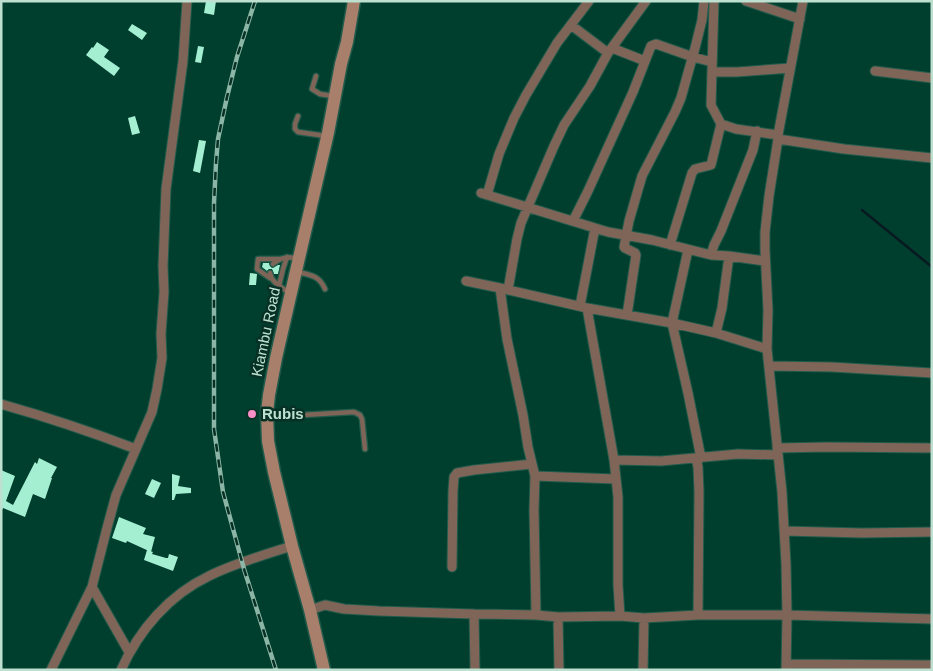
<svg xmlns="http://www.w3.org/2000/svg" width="933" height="671" font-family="Helvetica,sans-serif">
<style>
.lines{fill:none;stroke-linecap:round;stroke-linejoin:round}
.stream{stroke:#081a21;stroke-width:2.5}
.building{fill:#a4efd2}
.service-casing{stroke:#225b4b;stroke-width:7}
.minor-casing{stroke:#225b4b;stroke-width:11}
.secondary-casing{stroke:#225b4b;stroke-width:15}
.service{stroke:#7e6558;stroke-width:4.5}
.minor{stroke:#7e6558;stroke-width:9}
.secondary{stroke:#a77f6b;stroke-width:12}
.rail-casing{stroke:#8bb5a5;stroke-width:4.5}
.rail{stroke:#083125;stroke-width:2.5;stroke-dasharray:8;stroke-linecap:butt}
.poi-dot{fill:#fa8fc8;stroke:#083125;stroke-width:2}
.labels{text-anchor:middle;stroke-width:5;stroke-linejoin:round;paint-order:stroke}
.street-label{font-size:15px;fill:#bde0d1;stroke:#083125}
.poi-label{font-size:15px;font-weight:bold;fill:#bde0d1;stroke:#083125;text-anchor:start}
</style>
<rect width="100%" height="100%" fill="#003e2d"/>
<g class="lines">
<path class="stream" d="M862 210 932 267"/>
</g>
<path class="building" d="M206 1H216L214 15 204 13Z
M132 24 147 33 142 40 128 30Z
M97 42 109 50 104 57 120 68 114 76 86 55 92 47 93 48Z
M198 46 204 47 201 63 195 62Z
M135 116 140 133 132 135 128 118Z
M199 140 206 141 200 173 193 171Z
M263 263H269L270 266 272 268 278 265H280L278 274H274L272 269H269L267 271 262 267Z
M250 273 257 274 256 285H249Z
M39 458 57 467 51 478H52L45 499 33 494 25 517 3 508 1 512V470L15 476 6 501 13 505 35 462 37 464Z
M172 474 180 476 178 486 191 488V493L176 494 174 500H172Z
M152 479 161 483 154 498 145 494Z
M119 517 146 528 143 534 155 537 151 552 127 541 126 543 112 538Z
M147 550 153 552 152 554 166 558H168L169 554 178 557 173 571 144 560Z"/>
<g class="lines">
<defs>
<path id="service" d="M316 76 312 89 320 94 333 96
M298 116 295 124V129L298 132 326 136
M273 264C280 257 288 257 297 258
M297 272C310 275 319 275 325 289
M270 273C271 282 281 287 288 292
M270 278 257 269 258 259H280
M279 286 283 269 287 257
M268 417 354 412 360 415 362 419 365 449"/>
<path id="minor" d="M746 1 800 19
M571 25 608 53
M612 48 645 61
M875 71 932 78
M712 72H737L790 68
M721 124 736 129 778 135
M778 139 844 149 932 158
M481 193 608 232 652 240 711 255 729 256 722 308 716 333
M487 195 499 154 514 118 526 95 557 43 589 1
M573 221 588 191 633 92 651 46 656 44 693 57 712 62
M670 245 692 173 695 169 711 165 721 124 711 105 714 1
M688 250 672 323 688 393 701 458
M711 255 714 245 721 231 753 150 757 131
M729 256 765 261
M466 281 500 288 587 308 672 323 716 333 767 349
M500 288 507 339 523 415 528 447 535 476 534 510 536 615
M508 290 517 239 521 223 554 146 564 125 590 86 608 53 646 1
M580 306 595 228
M587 308 614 460 618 497V585L620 616
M627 315 636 255 635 253 625 248 624 247 629 221 642 176 675 112 681 98 695 48 702 20 704 1
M770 366 832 367 932 373
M1 404C47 417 92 432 136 449
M777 448 827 447 932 448
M696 458 698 467 699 492 698 615
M614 460 661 461 738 454 778 455
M535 476 616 479
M784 531 862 533 932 532
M452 567 453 491 454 477 457 473 474 470 532 464
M92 587 129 652
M310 610 325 605 344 609 379 611 474 614
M558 617 559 670
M786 664 932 665
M51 670 92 587 107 528 116 495 152 412 157 389 162 358 161 334 164 292 163 266 166 189 183 61 187 1
M121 670C139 630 169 595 209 576 235 563 264 555 292 546
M475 670 474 614 536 615 558 617 620 616 644 618 698 615H787L932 619
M643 670 644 618
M786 670 787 615 786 564 782 492 767 349 768 310 765 250V232L769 196 778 139V135L803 1"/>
<path id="secondary" d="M324 670 310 610 292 546 274 472 268 441 267 413 269 395 276 358 299 258 328 133 341 64 347 42 354 1"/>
</defs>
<use href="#service" class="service-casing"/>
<use href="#minor" class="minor-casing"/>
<use href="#secondary" class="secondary-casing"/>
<use href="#service" class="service"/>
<use href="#minor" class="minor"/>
<use href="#secondary" class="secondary"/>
<defs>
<path id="rail" d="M255 1 237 57 227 97 218 139 216 163 214 203V429L223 492 244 569 276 670"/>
</defs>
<use href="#rail" class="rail-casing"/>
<use href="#rail" class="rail"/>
</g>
<circle class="poi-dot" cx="252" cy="414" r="5"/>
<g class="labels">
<g class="street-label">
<text transform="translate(266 332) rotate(-78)" y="5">Kiambu Road</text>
</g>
<g class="poi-label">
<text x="262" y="419">Rubis</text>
</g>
</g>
<rect width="933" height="671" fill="none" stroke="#bde0d1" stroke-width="5"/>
</svg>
